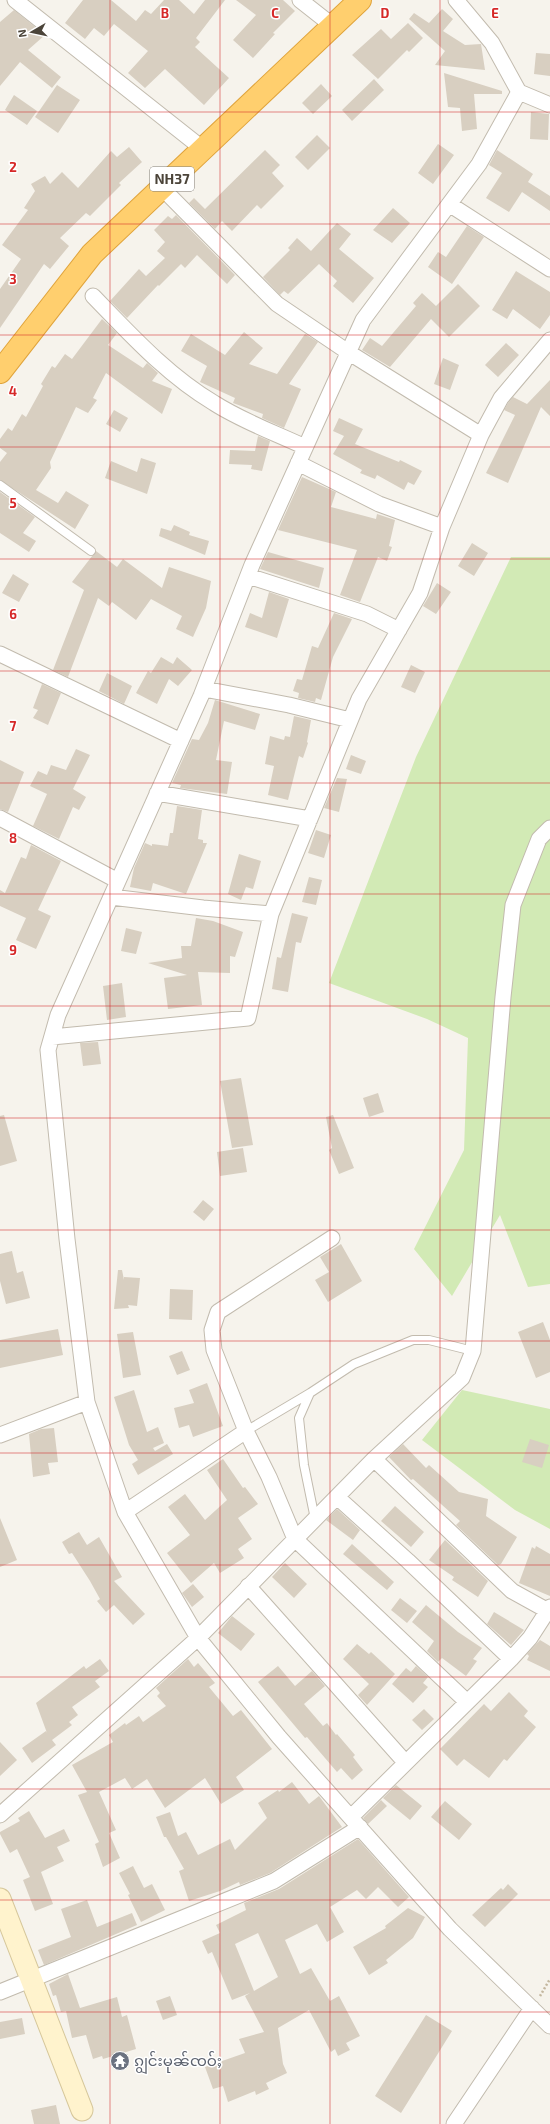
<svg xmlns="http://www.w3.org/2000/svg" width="550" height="2124" font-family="'Exo 2','Noto Sans Myanmar',sans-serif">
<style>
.green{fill:#d2eab5}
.building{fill:#d8cfc1;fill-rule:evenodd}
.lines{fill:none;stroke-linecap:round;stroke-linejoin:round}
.lane-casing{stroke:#c2bbae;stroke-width:10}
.street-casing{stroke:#c2bbae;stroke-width:17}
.secondary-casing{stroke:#d6c79b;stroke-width:23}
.highway-casing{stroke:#e0a43c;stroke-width:24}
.path{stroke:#c4b79f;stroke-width:2.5;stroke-dasharray:2 2;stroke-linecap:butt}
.lane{stroke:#fff;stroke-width:8}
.street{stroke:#fff;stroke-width:15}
.secondary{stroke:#fff3cd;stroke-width:21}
.highway{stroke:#ffcf6e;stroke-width:22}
.grid{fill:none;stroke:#d62828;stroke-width:1;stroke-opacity:0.55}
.labels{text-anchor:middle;stroke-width:3;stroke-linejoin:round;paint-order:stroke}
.shield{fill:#fff;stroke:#817c74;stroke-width:1}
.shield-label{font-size:14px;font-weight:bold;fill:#4b4439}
.worship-label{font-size:15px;fill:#5b616d;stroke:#fff;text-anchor:start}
.grid-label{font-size:13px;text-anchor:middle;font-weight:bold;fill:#d62828;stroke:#fff;stroke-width:3;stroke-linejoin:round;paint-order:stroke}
</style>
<rect width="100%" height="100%" fill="#f6f3ec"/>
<path class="green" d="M511 557H550V1284L528 1287 500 1215 452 1296 414 1249 464 1150 468 1038 427 1019 329 983 416 757Z
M462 1390 550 1409V1529L515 1510 422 1440Z"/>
<path class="building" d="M83 0H111L136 21 145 10 151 14 164 0H179L194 14 205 0H225L196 38 200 42 195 47 229 78 204 105 165 69 145 88 128 73 148 51 114 24 104 36 94 28 85 39 65 23Z
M236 0H283L295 11 273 33 275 34 253 58 233 40 256 15Z
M442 9 453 19 443 31 465 45 481 44 485 70 435 65 445 51 409 19 414 13 429 23Z
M14 10 45 35 28 50 61 77 52 88 20 62 0 86V22Z
M408 23 423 38 409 52 407 50 378 79 352 55 381 29 391 39Z
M536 53 550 54V76L534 74Z
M444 73 502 91V94H474L477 129 462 131 460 108 448 107Z
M374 79 384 90 352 121 342 110Z
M321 84 332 96 313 114 302 103Z
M57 85 80 100 58 133 35 117Z
M14 95 37 111 27 125 5 110Z
M531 112 549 114 548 140 530 139Z
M317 135 330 148 308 170 295 157Z
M438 144 454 155 433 184 418 173Z
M129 147 142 162 119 183 121 185 90 216 86 213 60 238 69 246 50 269 44 264 0 328V289L21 259 2 245 28 210 24 208 35 191 31 184 45 176 50 184 62 172 78 188 111 151 117 157Z
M265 150 280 165 272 173 284 186 261 209 257 205 232 231 222 221 215 229 189 203 194 198 205 209Z
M497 150 533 174 528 182 550 196V211L522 192 509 212 486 198 502 173 489 165Z
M393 208 410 223 392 243 373 230Z
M176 215 235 275 227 284 197 255 185 268 181 264 159 286 158 285 127 318 110 301 139 269 146 276 165 258 157 251 165 242 154 230 168 216 172 219Z
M337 223 351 234 339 249 374 278 353 303 333 286 337 281 319 264 288 294 284 291 280 295 263 277 290 250 288 248 297 238 311 251Z
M467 226 484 237 452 284 428 267 438 252 446 257Z
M516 271 550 292V315L540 329 513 309 507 319 492 310Z
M458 284 480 306 449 337 431 319 390 367 362 350 370 338 382 346 416 306 413 303 422 293 436 306Z
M102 319 117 333 108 345 143 368 147 363 158 373 152 381 172 389 162 414 106 373 93 398 97 400 88 413 76 407 50 462 51 468 36 490 58 503 66 491 89 505 75 529 0 480V462L7 453 0 448V439L8 428 12 431 22 414 26 417 43 386 41 384 52 366 55 368 65 354 72 359Z
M244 332 263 348 249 364 277 374 305 334 318 342 289 384 301 389 284 428 262 418 263 414 233 403 235 398 200 382 207 366 181 351 191 334 225 355Z
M506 343 519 355 498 377 485 365Z
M443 358 459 365 450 390 434 384Z
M550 380V416L541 407 508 483 486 473 515 415 504 410 508 403 513 397 527 404Z
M114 410 128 418 120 432 106 424Z
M339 418 363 429 355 444 399 462 400 460 422 471 414 485 408 482 404 490 377 475 375 479 360 473 362 470 333 454 344 436 333 431Z
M258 436 270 441 262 471 251 469 252 465 229 464 230 450 255 451Z
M141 458 156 463 147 494 105 478 111 461 137 472Z
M302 477 336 492 331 507 376 519 377 514 395 520 389 546 392 547 387 561 378 557 360 602 340 595 357 550 278 530Z
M0 492 35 517 23 533 36 541 29 552 0 533Z
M174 525 190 532 189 535 209 541 205 555 159 536 161 528 171 531Z
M472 543 488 553 474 576 458 566Z
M96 551 117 567 123 559 162 588 169 567 211 581 206 608 193 637 176 629 182 616 151 599 136 620 112 602 109 606 98 598 68 677 53 670 84 590 72 582Z
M268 552 324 568 319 588 260 569Z
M13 574 29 584 19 602 2 593Z
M437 583 451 592 436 614 423 606Z
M269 592 289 599 277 638 245 627 250 613 262 618Z
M334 613 352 619 333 657 321 700 316 698 315 702 298 698 299 693 293 691 297 679 302 680 312 646 318 648Z
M161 657 173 664 177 657 192 670 178 686 169 679 157 704 136 693 148 671 151 673Z
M411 665 425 672 415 693 401 687Z
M107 673 132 686 124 704 99 691Z
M42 684 61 693 48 725 33 718 38 710 33 708Z
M215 700 260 714 255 730 224 721 216 760 232 762 227 794 180 788 181 785 172 783 192 739 199 740 208 723Z
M294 716 311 720 307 742 308 743 303 758 299 756 288 800 268 795 274 766 265 764 270 736 284 740 285 736 290 737Z
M76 749 90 755 73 789 86 797 79 810 73 807 59 839 33 826 47 794 30 786 38 771 47 775 51 765 66 770Z
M351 755 366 761 361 774 346 769Z
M0 760 24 772 8 812 0 809Z
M337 778 347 779 339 812 324 808Z
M177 806 202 810 198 839 203 840V843H207L186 894 153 883 151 891 130 887 134 868 145 843 152 846V844L168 846 170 833H173Z
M316 830 331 835 324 858 308 853Z
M31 845 61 861 38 910 51 916 36 949 16 940 26 918 0 906V890L5 893 21 857 26 859Z
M239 854 261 861 253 889 246 887 241 900 228 894Z
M309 877 322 880 316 905 302 902Z
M292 913 308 917 301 943 296 942 288 992 272 989 277 957 281 958Z
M196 918 213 921 243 932 235 957 230 956V973L198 972 202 1005 168 1009 164 978 187 975 148 963 182 958 181 946H191Z
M126 928 142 932 136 954 121 951Z
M122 983 126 1017 107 1020 103 986Z
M98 1042 101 1064 83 1066 80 1043Z
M241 1078 253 1145 232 1148 220 1081Z
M378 1093 384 1112 369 1117 363 1098Z
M4 1115 17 1161 0 1166V1116Z
M333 1115 354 1168 339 1174 329 1150 332 1148 326 1117Z
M243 1148 247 1172 220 1176 217 1152Z
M203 1200 214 1209 204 1221 193 1212Z
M341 1244 362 1281 328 1302 315 1280 329 1272 320 1257Z
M12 1251 17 1273 23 1271 30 1298 6 1304 0 1281V1254Z
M118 1270H122L124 1280V1277L140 1278 137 1306 128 1305 129 1308 114 1309Z
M170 1289 193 1290 192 1320 169 1319Z
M543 1322 550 1340V1372L536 1378 518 1332Z
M58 1329 63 1355 0 1368V1340Z
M133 1332 141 1375 123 1378 117 1334Z
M182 1351 190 1370 177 1375 169 1356Z
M207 1383 223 1426 193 1437 189 1425 179 1428 174 1408 194 1403 189 1390Z
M134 1390 147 1432 158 1427 164 1443 153 1448 155 1451 167 1444 173 1454 138 1475 132 1464 138 1460 129 1445 114 1397Z
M54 1428 58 1462 48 1463 50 1474 33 1477 29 1434 41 1429Z
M530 1439 549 1445 542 1468 522 1462Z
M403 1444 426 1468 429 1465 459 1492 488 1499 486 1516 517 1537 501 1564 498 1565 456 1525 460 1521 413 1479 411 1480 389 1457Z
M223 1459 243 1488 245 1487 258 1504 238 1518 252 1539 238 1549 244 1558 220 1573 214 1563 191 1583 167 1553 190 1535 168 1507 185 1494 205 1520 227 1500 207 1470Z
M395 1506 424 1532 411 1547 381 1521Z
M337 1509 360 1530 353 1540 326 1520Z
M0 1518 17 1560 0 1567Z
M79 1532 87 1545 99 1537 122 1577 114 1581 145 1614 133 1625 114 1605 106 1612 97 1601 100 1599 90 1581 72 1553 69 1554 62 1542Z
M445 1540 488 1581 478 1597 452 1580 454 1577 429 1560Z
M352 1544 394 1582 387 1590 343 1554Z
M536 1546 550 1554V1596L519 1583 532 1547 535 1549Z
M285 1563 307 1584 294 1598 272 1577Z
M193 1584 204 1597 192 1607 182 1593Z
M400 1598 417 1611 407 1623 391 1610Z
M426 1605 458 1632 482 1648 473 1659 477 1661 466 1676 442 1658 438 1662 427 1651 434 1641 412 1622Z
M494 1612 524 1630 511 1645 487 1624Z
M232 1616 255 1634 241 1651 218 1633Z
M540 1640 550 1646V1671L527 1660 529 1656 527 1654Z
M357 1644 369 1654 371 1652 395 1674 367 1705 358 1695 369 1684 343 1659Z
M100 1659 109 1671 95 1681 100 1687 72 1707 78 1715 69 1722 72 1725 52 1740 56 1745 32 1763 22 1748 46 1731 47 1733 36 1703 84 1666 86 1669Z
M188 1659 194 1667 198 1663 215 1683 209 1687 233 1716 241 1710 272 1749 236 1777 244 1790 221 1804 205 1778 165 1808 147 1779 132 1789 125 1778 99 1792 116 1830 109 1833 120 1858 103 1867 95 1844 99 1842 78 1795 87 1792 72 1765 113 1742 109 1735 125 1723 126 1725 139 1716 143 1722 166 1706 157 1696 160 1693 156 1688Z
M278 1666 295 1686 312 1671 325 1686 304 1704 323 1726 327 1723 336 1735 337 1734 355 1755 353 1757 363 1770 352 1780 341 1768 337 1772 307 1737 305 1738 258 1682Z
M416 1666 428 1677 423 1683 428 1687 413 1703 392 1684 406 1668 411 1672Z
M509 1692 528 1711 524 1716 536 1727 507 1761 504 1759 489 1778 464 1759 457 1766 440 1749 484 1704 491 1711Z
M424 1709 434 1719 422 1730 412 1720Z
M0 1742 17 1760 0 1776Z
M292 1782 309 1804 319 1796 342 1827 270 1873 240 1885 239 1882 220 1891 189 1901 179 1871 184 1869 166 1837H164L156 1817 170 1812 178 1836 186 1832 198 1855 230 1839 235 1850 267 1818 258 1803 278 1790 279 1792Z
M396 1785 422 1806 410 1820 383 1798Z
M381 1800 387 1806 368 1824 363 1818Z
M445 1801 472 1824 459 1840 431 1817Z
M29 1811 45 1838 64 1829 70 1841 57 1847 64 1861 41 1872 53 1904 35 1911 23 1880 30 1877 17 1849 10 1853 0 1834V1832L20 1821 18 1818Z
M358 1839 409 1897 398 1907 378 1887 366 1899 357 1890 330 1907 344 1932 327 1942 317 1924 285 1940 300 1974 311 1968 330 2001 339 1996 360 2036 346 2043 350 2050 338 2056 335 2049 331 2052 309 2010 278 2028 283 2064 287 2073 266 2083 269 2089 256 2095 255 2091 228 2102 223 2086 213 2089 205 2067 245 2053 239 2039 264 2032 245 1996 250 1993 232 2000 212 1952 208 1954 202 1941 220 1933 216 1925 246 1910 244 1903 279 1889ZM258 1933 278 1977 254 1991 235 1944Z
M133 1866 144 1888 152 1884 165 1910 141 1922 128 1895 130 1894 119 1873Z
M508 1884 518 1894 485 1927 472 1915 501 1888 503 1890Z
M87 1900 97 1927 132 1913 137 1925 44 1965 38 1950 71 1937 61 1909Z
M408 1908 425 1917 413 1938 386 1960 388 1963 369 1975 353 1947 386 1928 385 1926Z
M68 1974 80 2008 117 1997 122 2017 127 2015 136 2049 103 2059 102 2056 93 2059 86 2035 72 2038 66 2011 61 2012 56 1995 53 1996 49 1984Z
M170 1996 177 2015 163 2020 156 2001Z
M426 2015 452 2031 401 2113 375 2096Z
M22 2018 25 2034 0 2039V2022Z
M56 2105 60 2124H34L31 2110Z"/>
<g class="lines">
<defs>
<path id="lane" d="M0 485 91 551
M310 1393 299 1418 304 1465 315 1519
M246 1431 310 1393 354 1364 413 1340H429L473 1351"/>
<path id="street" d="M15 0 203 149
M300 0 333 26
M456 0 492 43 519 92 550 105
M519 92 479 164 363 320 252 565 201 696 58 1015 48 1050 67 1239 87 1402 125 1512 198 1638 279 1737 450 1929 550 2026
M162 188 277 304 348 352 481 435
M449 204 550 269
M93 296C130 334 167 375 214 403 242 421 275 433 305 447
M298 463 379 504 442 527
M248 576 367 614 399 630
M0 654 181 741
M204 689 289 705 350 720
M157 793 310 819
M0 818 118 881
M111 897 203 908 271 914
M52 1037 248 1018 271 914 359 699 420 593 442 527 481 435 501 398 550 340
M332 1238 218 1312 212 1330 214 1350 246 1431 269 1477 295 1539 466 1701
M0 1435 87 1402
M374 1459 512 1591 550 1612
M337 1497 408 1561 511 1659
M125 1512 246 1431
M248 1586 405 1762
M0 1815 198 1638 374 1459 462 1378 473 1351 503 997 513 905 539 839 550 828
M351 1817 511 1659 530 1638 550 1607
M0 1992 274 1881 360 1827
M454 2124 532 2008"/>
<path id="secondary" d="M0 1899 82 2110"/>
<path id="highway" d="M0 372 92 254 360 0"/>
</defs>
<use href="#lane" class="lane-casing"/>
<use href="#street" class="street-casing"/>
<use href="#secondary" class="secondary-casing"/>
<use href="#highway" class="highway-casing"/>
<path class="path" d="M540 1996 550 1979"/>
<use href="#lane" class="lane"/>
<use href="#street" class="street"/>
<use href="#secondary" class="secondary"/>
<use href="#highway" class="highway"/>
</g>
<path class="grid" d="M110 0V2124M220 0V2124M330 0V2124M440 0V2124M0 112H550M0 224H550M0 335H550M0 447H550M0 559H550M0 671H550M0 783H550M0 894H550M0 1006H550M0 1118H550M0 1230H550M0 1341H550M0 1453H550M0 1565H550M0 1677H550M0 1789H550M0 1900H550M0 2012H550"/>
<defs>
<symbol id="temple-disc" viewBox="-11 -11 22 22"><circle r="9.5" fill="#6b7280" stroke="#fff"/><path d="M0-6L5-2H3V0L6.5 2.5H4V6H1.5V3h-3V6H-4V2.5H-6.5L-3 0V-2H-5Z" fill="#fff"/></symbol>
</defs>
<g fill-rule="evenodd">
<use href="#temple-disc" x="109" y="2050" width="22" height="22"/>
</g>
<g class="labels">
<rect class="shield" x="150" y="167" width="44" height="24" rx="3"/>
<g class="shield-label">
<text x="172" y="184">NH37</text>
</g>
<g class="worship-label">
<text x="134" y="2066">ၵျွင်းမုၼ်ၸဝ်ႈ</text>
</g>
</g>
<g class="grid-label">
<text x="165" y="18">B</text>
<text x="275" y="18">C</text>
<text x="385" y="18">D</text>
<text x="495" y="18">E</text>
<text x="13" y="172">2</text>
<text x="13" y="284">3</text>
<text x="13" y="396">4</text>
<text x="13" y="508">5</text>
<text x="13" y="619">6</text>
<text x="13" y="731">7</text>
<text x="13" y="843">8</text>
<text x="13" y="955">9</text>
</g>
<g transform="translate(32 32) rotate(261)" stroke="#ffffff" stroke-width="3" paint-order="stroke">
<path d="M0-3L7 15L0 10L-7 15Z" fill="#4b4439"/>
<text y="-6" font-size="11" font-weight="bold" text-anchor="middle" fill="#4b4439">N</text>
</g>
</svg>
